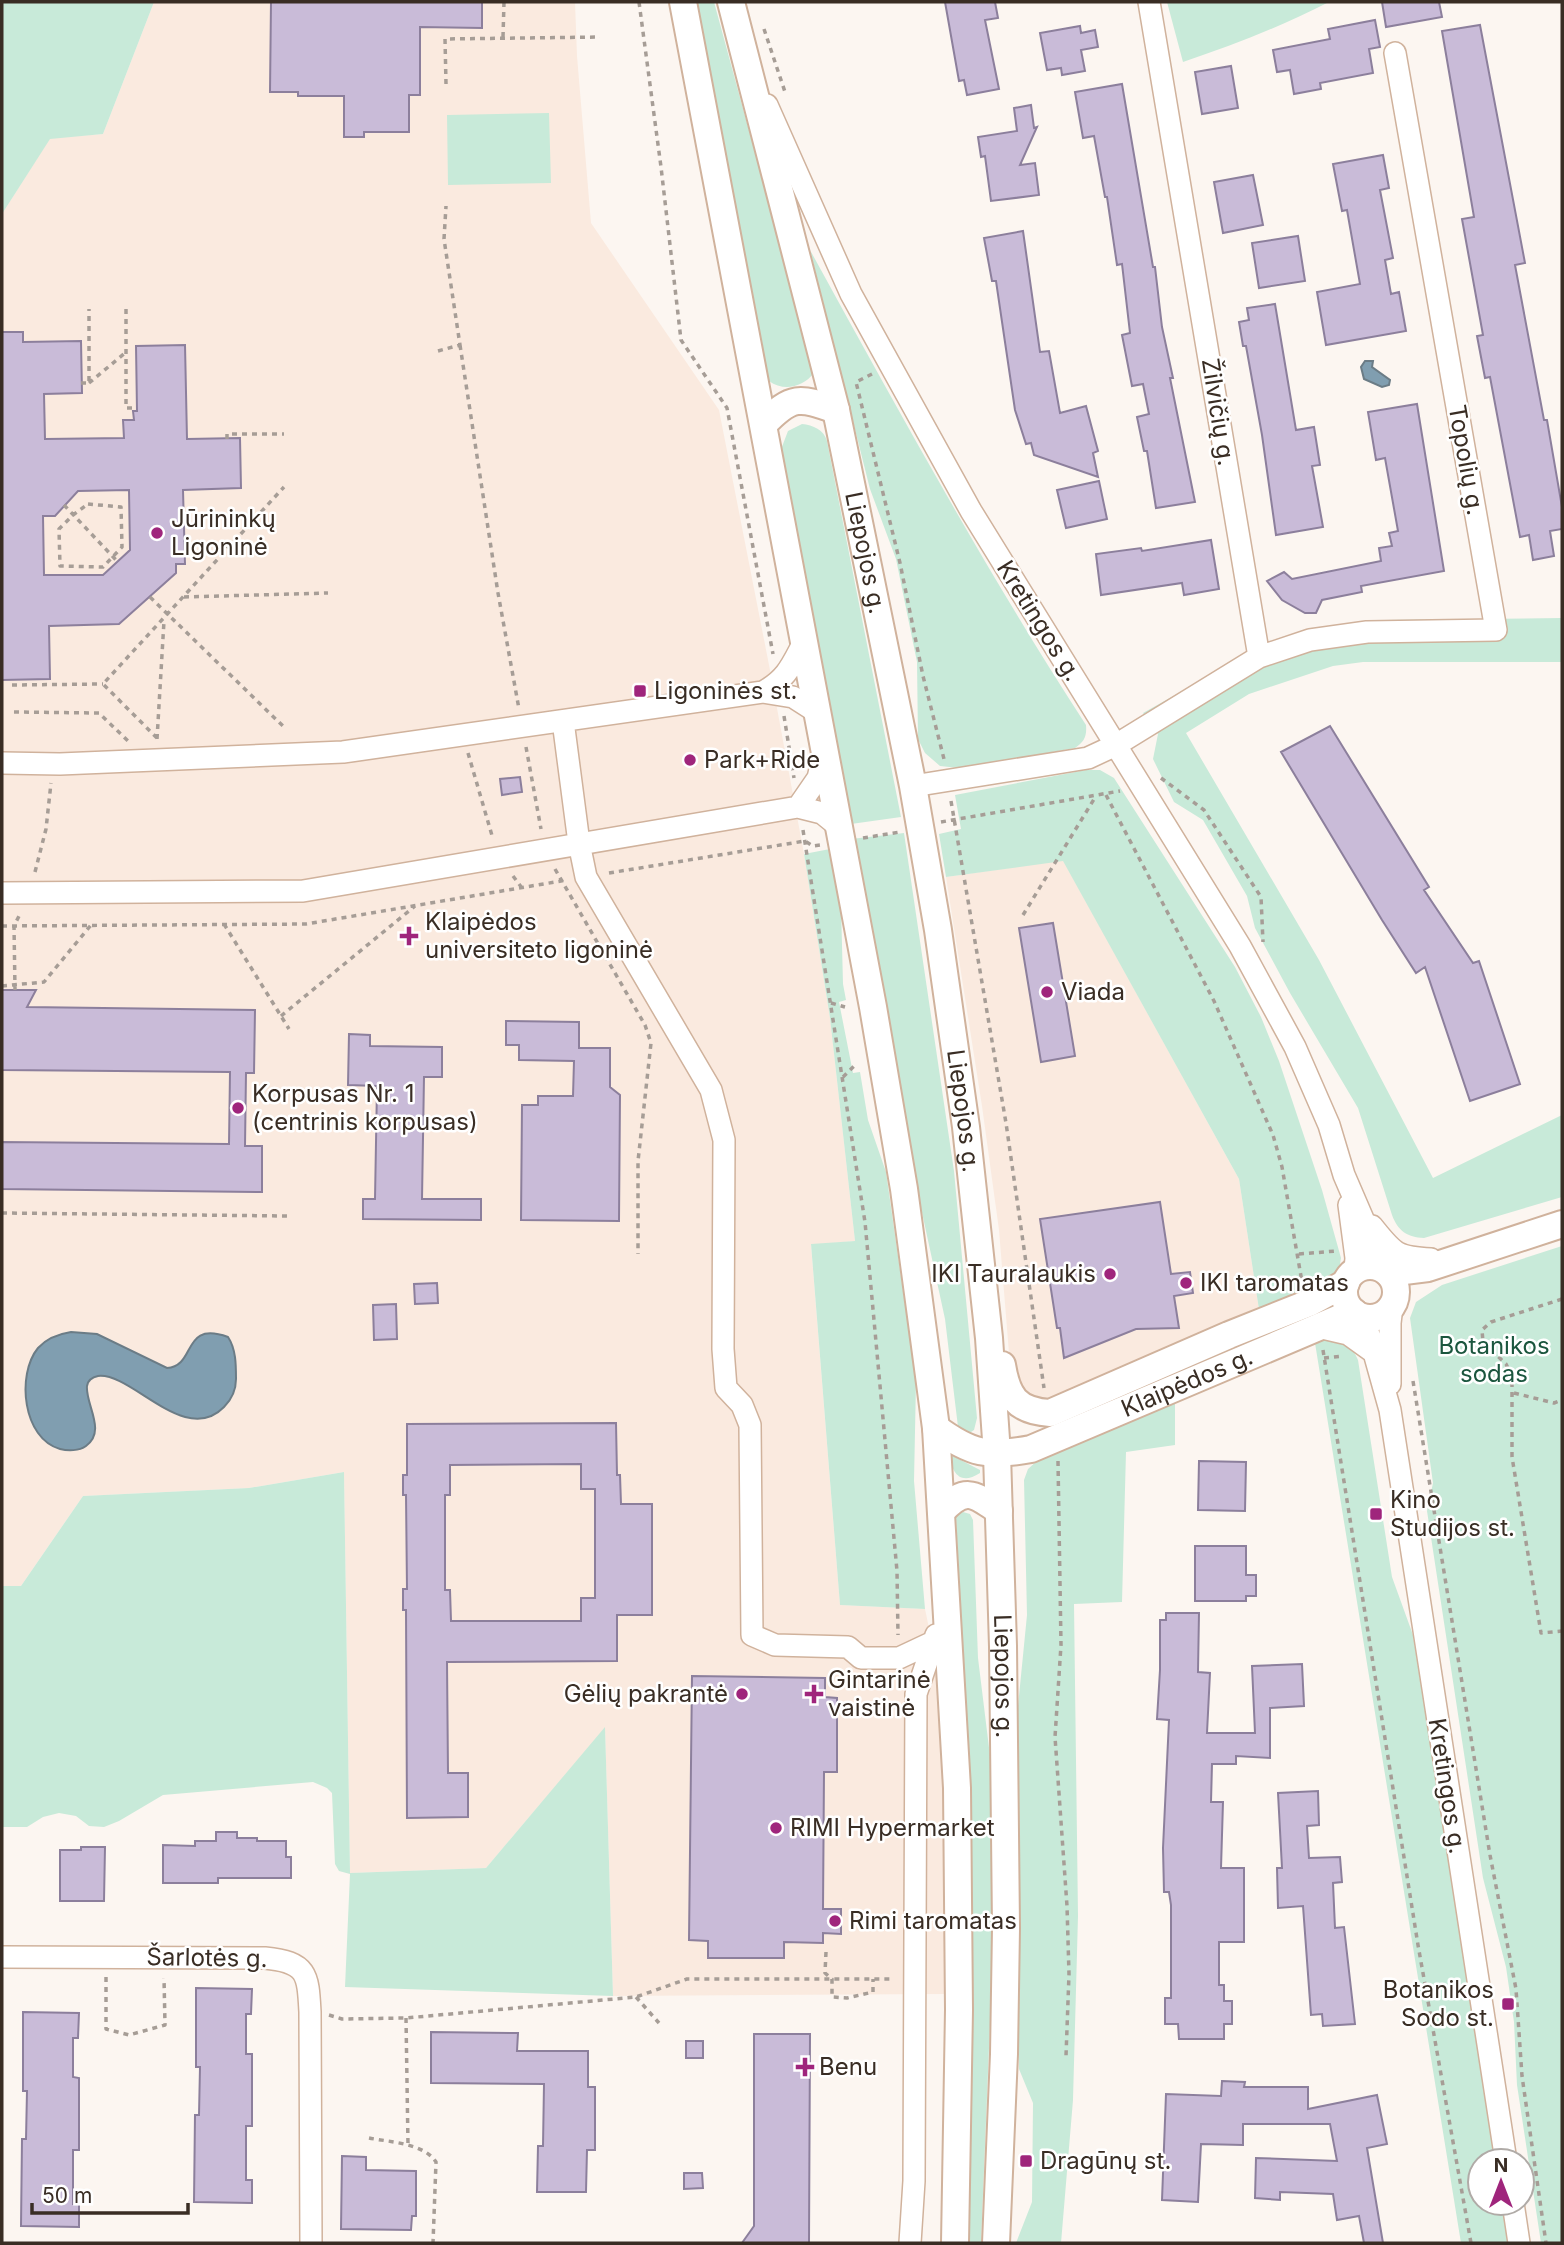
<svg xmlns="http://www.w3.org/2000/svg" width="1564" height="2245" font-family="Inter,sans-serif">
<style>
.built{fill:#faeadf}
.green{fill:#c8ead9}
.water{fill:#809eb0;stroke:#6b7c86;stroke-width:2}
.building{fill:#c9bbd8;stroke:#8c7f9c;stroke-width:2;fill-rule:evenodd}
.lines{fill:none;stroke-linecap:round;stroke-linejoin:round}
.minor-casing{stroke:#d0b29c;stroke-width:24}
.major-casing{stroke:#d0b29c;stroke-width:30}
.path{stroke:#a69d96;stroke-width:3.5;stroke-dasharray:5 5;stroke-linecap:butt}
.minor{stroke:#fff;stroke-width:21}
.major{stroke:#fff;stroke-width:26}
.poi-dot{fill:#9f257c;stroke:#fff;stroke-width:2.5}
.labels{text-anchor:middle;stroke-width:5;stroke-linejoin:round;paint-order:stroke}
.street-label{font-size:24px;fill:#392d24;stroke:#fff}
.poi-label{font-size:24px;fill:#392d24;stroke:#fff;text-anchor:start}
.park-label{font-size:24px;fill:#1b563e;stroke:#fff}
</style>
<rect width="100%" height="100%" fill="#fcf6f1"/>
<path class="built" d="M154 2H575L577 56 591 223 719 410 769 665 804 854 830 1018 855 1241 811 1245 840 1605 925 1609 941 1685 947 1994 613 1996 605 1728 486 1868 350 1873 344 1472 249 1488 83 1496 21 1586H2V214L50 138 103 134Z
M1063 860 1239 1179 1260 1316 1054 1404 1024 1400 1010 1365 999 1230 982 1106 946 877Z"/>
<path class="green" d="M2 2H154L103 134 50 139 2 214Z
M696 2H714L809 351 814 373C803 387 784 392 769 381Z
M1167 2H1329C1282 26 1234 45 1183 62Z
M549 113 551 183 448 185 447 115Z
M810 250C898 410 986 571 1086 725 1087 737 1084 742 1075 748L959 768 940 766 925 753 918 739 917 662 896 559 870 489Z
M802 424C813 425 824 430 827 441L901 817 851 824 780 452 788 431Z
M1562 618V662H1363L1333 666 1249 694 1186 733 1319 960 1433 1178 1562 1115V1197L1424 1238C1407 1237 1398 1231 1392 1215L1358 1108 1290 993 1255 928 1247 896 1203 820 1174 802 1153 759 1158 734 1143 713 1250 653 1336 626 1384 620Z
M1086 770H1100L1114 778 1235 967 1261 1017 1279 1061 1322 1190 1341 1258 1339 1270 1330 1281 1260 1316 1239 1179 1063 861 946 877 939 834 961 829 955 795Z
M904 833 954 1171 977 1418 974 1430 968 1434H962L958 1427 945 1319 918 1194 851 839Z
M830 849 841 906 843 984 846 1000 839 1002 853 1073 860 1072 868 1120 886 1172 916 1382 914 1481 925 1609 840 1605 811 1244 855 1241 830 1018 804 854Z
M1562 1246V2243H1541L1517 2085 1514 2022 1506 1967 1483 1878 1427 1511 1433 1483 1410 1318 1416 1302 1442 1285Z
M1329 1339C1344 1340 1353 1347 1358 1360L1392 1577 1413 1635 1496 2161H1480V2203H1503L1509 2243H1461L1315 1343Z
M1175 1401V1445L1126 1452 1122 1602 1074 1604 1078 1916 1073 2100 1061 2243H1016L1032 2202 1033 2103 1019 2069 1017 1716 1027 1615 1024 1480 1028 1469 1038 1460Z
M949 1454 980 1470V1473C960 1486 952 1473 949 1454Z
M344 1472 350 1873 486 1868 605 1727 613 1996 345 1987 350 1874 339 1871 335 1864 332 1793 327 1788 313 1782 163 1795 119 1821 104 1827 89 1826 76 1816 59 1813 43 1817 27 1827H2V1586H21L83 1496 249 1488Z
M963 1512 970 1514 973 1520 978 1658 992 1772V1975L981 2243H965L968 1750 956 1519 957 1515Z"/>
<path class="water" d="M1365 361H1373L1372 367 1390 380 1389 385 1382 387 1364 379 1361 367Z
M71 1332 97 1334 167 1368C197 1366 181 1320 228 1337 236 1349 236 1365 236 1379 236 1390 232 1399 224 1407 185 1447 132 1372 98 1376 93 1377 88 1380 87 1386 85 1404 107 1431 86 1446 79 1451 68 1451 60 1449 23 1439 16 1375 38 1348 47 1338 58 1334 71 1332Z"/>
<path class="building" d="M271 2H482V28L420 27V95H409V132H364V137H344V96H298V92H270Z
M945 2H995L998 18 985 20 999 89 967 95 964 80 959 81Z
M1382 2H1439L1442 17 1386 27Z
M1375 20 1380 47 1369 49 1373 73 1320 83 1321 89 1294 94 1290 70 1277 72 1273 50 1330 39 1328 29Z
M1480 25 1525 263 1515 265 1544 420H1547L1562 507V529L1550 531 1554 556 1533 560 1529 535 1520 537 1490 377 1485 378 1477 336 1483 335 1462 219 1474 217 1442 31Z
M1080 26 1081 33 1095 30 1098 47 1081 50 1085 71 1062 75 1061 68 1047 70 1040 33Z
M1231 66 1238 108 1202 114 1195 72Z
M1122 84 1153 267H1155L1162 327 1173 378H1170L1195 502 1156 508 1147 451H1144L1137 417 1149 414 1143 384 1132 386 1122 335 1130 333 1122 264 1117 265 1107 197H1105L1094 136 1083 138 1075 92Z
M1031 105 1034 128 1037 127 1020 165 1035 163 1039 195 991 201 985 156 981 157 978 137 1017 131 1014 108Z
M1383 155 1389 188 1380 190 1393 258 1385 260 1391 294 1399 292 1406 331 1326 345 1317 292 1360 284 1347 210 1342 211 1333 164Z
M1253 175 1263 225 1223 233 1214 182Z
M1023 231 1040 352 1049 351 1060 413 1086 406 1098 451 1093 453 1098 477 1034 455 1031 443 1026 444 1015 410 996 281H992L984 238Z
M1298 236 1305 281 1259 288 1252 243Z
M1275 304 1296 430 1314 427 1320 465 1312 466 1323 527 1276 535 1262 435 1246 346H1243L1239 322 1249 320 1247 308Z
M2 332H23V342L81 341 82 393 44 394 45 439 124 438 123 420H134L133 411H137L136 346 185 345 187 439 240 438 241 488 183 490 185 564H176V573L119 624 49 626 50 679 2 680ZM129 490 130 550 103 575H44L43 516H55L78 491Z
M1417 404 1444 571 1361 586 1362 592 1322 600 1316 613H1305L1282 600 1267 581 1284 572 1292 579 1381 561 1379 548 1392 546 1389 533 1398 531 1385 458 1376 460 1368 412Z
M1099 481 1107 519 1066 528 1057 490Z
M1211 540 1219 589 1184 595 1182 583 1101 595 1096 554 1141 548 1142 551Z
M1330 726 1429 887 1424 890 1473 963 1479 961 1520 1084 1470 1101 1425 967 1416 973 1382 920 1281 752Z
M520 777 522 792 502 795 500 779Z
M1053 923 1075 1056 1041 1062 1019 928Z
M2 990H36L27 1007 255 1010 254 1073H246L245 1146H262V1192L2 1189V1142L229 1144 230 1072 2 1070Z
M506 1021 579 1022V1048H610V1087L620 1095 619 1221 521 1220 522 1105H538V1096H573L574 1061 519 1060V1045H506Z
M349 1034 370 1035V1046L442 1047V1077H424L422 1199H481V1220L363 1219V1199H375L377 1086 348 1085Z
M1160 1202 1171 1274 1190 1272 1193 1293 1174 1296 1179 1328 1136 1329 1064 1358 1060 1328H1057L1040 1219Z
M437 1283 438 1303 415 1304 414 1284Z
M396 1304 397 1339 374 1340 373 1305Z
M616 1423 617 1475H620L621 1504H652V1615H617V1661L447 1662 448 1773H468V1817L407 1818 406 1610H403V1589H407L406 1495H403V1475H407V1424ZM581 1464V1489H595V1598H581V1621H451L450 1590H445V1495H450V1465Z
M1199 1461 1246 1462 1245 1511 1198 1510Z
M1195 1546H1246V1575H1256V1596H1246V1601H1195Z
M1166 1613H1199L1198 1672 1210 1673 1207 1733H1255L1252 1666 1302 1664 1304 1706 1270 1708V1758L1236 1756V1764H1212L1211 1802H1223L1221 1868H1244V1942H1219V1985H1224V2001H1232V2024H1224V2039H1179L1178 2024H1165V1998H1171V1905L1169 1892H1164L1163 1848 1169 1720 1157 1719 1160 1670V1620H1166Z
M692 1676 825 1678V1697L837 1698V1772H824L823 1909H841V1934L823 1933V1943L784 1942V1958H708V1941L689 1940Z
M1318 1791 1319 1825 1307 1826 1309 1858 1340 1857 1342 1882 1333 1883 1335 1928 1344 1927 1355 2024 1323 2026 1322 2014 1311 2015 1303 1906 1278 1908 1277 1868H1282L1278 1793Z
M216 1832H237V1838H257V1841H286V1857H291V1878H218V1883H163V1845L195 1846V1841H216Z
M81 1847H105L104 1901H60V1850H81Z
M196 1988 252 1989 251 2014H246V2054H252V2126H246V2180H252V2203L194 2202 195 2115H199L200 2067H196Z
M23 2012 79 2013 78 2038H73V2077L79 2078V2150H73V2204H79V2227L21 2226 22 2139H26L27 2091H23Z
M431 2032 518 2033 517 2051H588V2087H595V2150H587L586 2192H537L538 2146H543L544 2084 431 2083Z
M754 2034H810L809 2243H742L754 2226Z
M686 2041H703V2058H686Z
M1222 2081 1245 2082 1244 2087H1308V2109L1377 2095 1387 2144 1367 2148 1383 2243H1364L1359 2216 1337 2220 1333 2194 1280 2192V2200L1255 2198 1256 2158 1337 2161 1330 2124H1243V2145L1201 2144 1198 2202 1162 2200 1166 2094 1221 2096Z
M342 2156 366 2157V2170L416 2171V2216H412L411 2230 341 2229Z
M684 2173H702L703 2188 684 2189Z"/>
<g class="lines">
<defs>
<path id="minor" d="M767 105 851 294 971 511 1240 946 1295 1047 1329 1125 1344 1175 1372 1240 1381 1268
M1259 657 1310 640 1367 632 1496 630 1395 53
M763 692C788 678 792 664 805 640
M563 721 579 843 586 877 711 1090 724 1140 723 1349 726 1388 742 1405 750 1425 752 1635 775 1645 848 1647 861 1658H899L933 1642
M2 763 60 764 343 752 763 692 793 697 818 713
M913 786 1088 758 1116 745 1259 657 1149 2
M798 807 818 778 824 753
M2 893 303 891 798 807 822 813 838 826
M1349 1205 1356 1258 1355 1270
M1372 1226C1394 1253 1395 1257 1431 1259
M1364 1317 1390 1410 1506 2161
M1318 1327 1348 1334 1373 1352
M1390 1384V1323L1392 1306
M2 1957 265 1958C308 1962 308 1975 310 2012L311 2243
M1513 2203 1519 2243
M910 2243 914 2181 916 1694 936 1635"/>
<g id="major">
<path d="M683 2 873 1007 904 1189 936 1428 957 1788 959 2010 955 2243"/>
<path id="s1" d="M731 2 836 410 913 786 938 930 966 1127 989 1338 997 1454 1003 1646 1006 1928 1004 2054 996 2243"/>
<path d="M764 424C792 395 799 397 836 410"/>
<circle cx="1370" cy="1292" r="26"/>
<path d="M1388 1273 1428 1268 1562 1224"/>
<path d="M1002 1365C1007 1396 1016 1411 1050 1413L1229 1335 1309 1303 1346 1283"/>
<path id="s2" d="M936 1428C971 1454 988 1457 1031 1449L1354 1312"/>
<path d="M942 1511C966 1486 974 1494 999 1511"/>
</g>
</defs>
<use href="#minor" class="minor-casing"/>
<use href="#major" class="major-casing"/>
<path class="path" d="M639 2 661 167 681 340 727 408 773 654
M764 29 786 95
M503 37 504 2
M446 84 445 39 600 37
M126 309V408H137
M460 345 498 593 519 709
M438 351 460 345 444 239 446 206
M872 374 856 382 900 563 923 676 945 763
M81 383H89V309
M89 383 125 353
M227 439V434H284
M88 504 121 507 122 547 103 567 60 566 59 529 73 515Z
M64 505 117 561
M150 597 286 729
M184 597 328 593
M12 685 103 684
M14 712 99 713 128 741
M784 716 794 778
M157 738 103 684 284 487
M157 739 164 621
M526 747 541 829
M468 753 493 839
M1161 778 1204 810 1261 897 1263 942
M1106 795 1214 1001 1273 1135 1282 1167 1302 1282
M951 801 1006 1123 1044 1388
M941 822 1120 791
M803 830 865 1222 897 1571 898 1635
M863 838 900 832
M555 869 645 1025 651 1043 638 1161V1254
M35 872 46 829 51 783
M609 873 805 841 813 846 820 845
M513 876 522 888
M1023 915 1096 796
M224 924 289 1029
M2 926 306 924 567 880
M2 986 44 982 91 925
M15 990 14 926 21 912
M831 1003 845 1007
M281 1016 415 906
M843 1077 856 1064
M2 1213 288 1216
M1299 1254 1336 1251
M1562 1299 1491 1322 1482 1330 1483 1342 1506 1364 1512 1376V1457L1541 1633 1562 1631
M1323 1350 1418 1945 1471 2243
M1324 1358 1343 1356
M1413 1381 1490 1855 1516 1989 1522 2076 1546 2243
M1514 1393 1554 1403 1562 1400
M1058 1461 1061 1645 1055 1737 1067 1906 1069 1974 1066 2056
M826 1952 825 1973 832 1979V1997L847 1998 873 1992V1979
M106 1977V2029L129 2035 165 2025 164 1978
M636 1997 659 2023
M329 2015 342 2019 406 2018 636 1997 687 1979H894
M406 2018 408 2145
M369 2138C389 2142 424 2143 436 2162L433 2243"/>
<use href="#minor" class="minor"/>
<use href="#major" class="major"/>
</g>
<g class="poi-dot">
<circle cx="157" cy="533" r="7"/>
<rect x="633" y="684" width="14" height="14" rx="3.5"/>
<circle cx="690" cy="760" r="7"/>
<path d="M405.5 925.5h7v7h7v7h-7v7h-7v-7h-7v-7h7z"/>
<circle cx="1047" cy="992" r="7"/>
<circle cx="238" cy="1108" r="7"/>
<circle cx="1110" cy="1274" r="7"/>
<circle cx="1186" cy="1283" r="7"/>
<rect x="1369" y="1507" width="14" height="14" rx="3.5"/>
<circle cx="742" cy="1694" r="7"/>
<path d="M810.5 1683.5h7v7h7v7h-7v7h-7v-7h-7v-7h7z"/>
<circle cx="776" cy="1828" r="7"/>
<circle cx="835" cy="1921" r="7"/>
<rect x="1501" y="1997" width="14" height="14" rx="3.5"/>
<path d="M801.5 2056.5h7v7h7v7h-7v7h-7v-7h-7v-7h7z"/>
<rect x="1019" y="2154" width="14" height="14" rx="3.5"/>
</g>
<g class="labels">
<g class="street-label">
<text transform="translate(1218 412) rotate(81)" y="8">Žilvičių g.</text>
<text transform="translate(1466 460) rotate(80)" y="8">Topolių g.</text>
<text dy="8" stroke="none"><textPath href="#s1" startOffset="567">Liepojos g.</textPath></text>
<text transform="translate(1039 621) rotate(58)" y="8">Kretingos g.</text>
<text dy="8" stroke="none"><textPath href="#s1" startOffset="1134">Liepojos g.</textPath></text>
<text dy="8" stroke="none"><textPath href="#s2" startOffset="271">Klaipėdos g.</textPath></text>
<text dy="8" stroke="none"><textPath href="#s1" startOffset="1701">Liepojos g.</textPath></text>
<text transform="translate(1447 1786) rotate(81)" y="8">Kretingos g.</text>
<text transform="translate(207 1958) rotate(1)" y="8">Šarlotės g.</text>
</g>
<g class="poi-label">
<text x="171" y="527">Jūrininkų<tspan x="171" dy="28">Ligoninė</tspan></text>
<text x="654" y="699">Ligoninės st.</text>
<text x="704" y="768">Park+Ride</text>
<text x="425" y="930">Klaipėdos<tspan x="425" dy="28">universiteto ligoninė</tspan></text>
<text x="1061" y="1000">Viada</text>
<text x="252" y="1102">Korpusas Nr. 1<tspan x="252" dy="28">(centrinis korpusas)</tspan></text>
<text x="1096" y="1282" text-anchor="end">IKI Tauralaukis</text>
<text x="1200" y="1291">IKI taromatas</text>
<text x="1390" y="1508">Kino<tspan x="1390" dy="28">Studijos st.</tspan></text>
<text x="828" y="1688">Gintarinė<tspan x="828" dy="28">vaistinė</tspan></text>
<text x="728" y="1702" text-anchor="end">Gėlių pakrantė</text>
<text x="790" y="1836">RIMI Hypermarket</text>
<text x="849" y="1929">Rimi taromatas</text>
<text x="1494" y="1998" text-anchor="end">Botanikos<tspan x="1494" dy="28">Sodo st.</tspan></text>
<text x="819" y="2075">Benu</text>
<text x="1040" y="2169">Dragūnų st.</text>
</g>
<g class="park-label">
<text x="1494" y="1354">Botanikos<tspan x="1494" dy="28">sodas</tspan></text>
</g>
</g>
<rect width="1564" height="2245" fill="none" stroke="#392d24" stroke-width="7"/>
<g transform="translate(1501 2182)"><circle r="33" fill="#ffffff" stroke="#b0aba7" stroke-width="2"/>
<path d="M0-5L12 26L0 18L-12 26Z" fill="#9f257c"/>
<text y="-10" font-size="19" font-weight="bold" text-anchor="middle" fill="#392d24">N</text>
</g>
<path d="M32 2203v10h156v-10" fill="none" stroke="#392d24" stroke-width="3.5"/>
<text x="42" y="2203" font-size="21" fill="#392d24" stroke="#ffffff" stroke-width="5" paint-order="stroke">50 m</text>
</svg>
